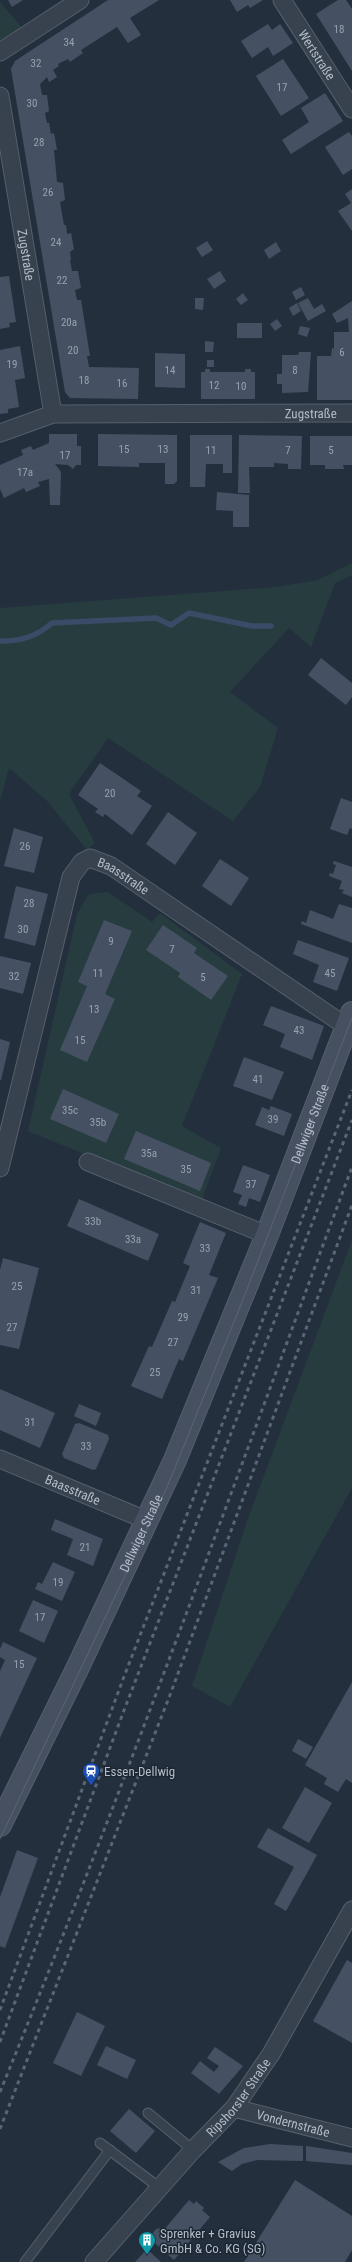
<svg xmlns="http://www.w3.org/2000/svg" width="352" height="2262" font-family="'Roboto Condensed',sans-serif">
	<rect width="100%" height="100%" fill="#242f3e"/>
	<g fill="#263c3f">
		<path d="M0,2L28,35L0,55Z"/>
		<path d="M352,563V575L335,583L311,647L289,628L230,692L278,728L260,787L233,821L108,738L69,794L95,843L87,850L47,801L9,768L0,801V608L276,587L318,580Z"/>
		<path d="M108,892L152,922L160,913L242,974L182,1126L221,1148L201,1202L28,1131L77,914L89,894Z"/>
		<path d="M352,1240V1488L230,1707L192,1686L248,1518Z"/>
	</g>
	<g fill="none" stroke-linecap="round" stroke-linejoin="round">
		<path stroke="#394c67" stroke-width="5.5" d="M0,641C21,641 36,637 52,623L156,618L171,625L189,613L252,626H271"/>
	</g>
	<g fill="#455162">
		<path d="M8,0H23L12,7Z"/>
		<path d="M108,0H159L130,18L141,35L128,43L117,27L81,50L83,53L70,62L68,59L58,64L59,66L53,70L57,77L49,82L47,77L40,84L42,95H47L49,111L45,113L47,123H49L51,134L54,133L57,150H54L57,182L63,183L65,200L60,202L64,225H66L67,234L71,233L74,249L70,252L71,260H70L72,271H78L81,288L75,290L77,300H81L90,356H87L89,367L139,368L138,399L70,398L65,392L11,69L15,61Z"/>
		<path d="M230,0H263L250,8L248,5L237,12Z"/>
		<path d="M338,0H346L352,9V71L316,14Z"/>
		<path d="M268,24L272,30L280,24L293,43L273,56L268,47L252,58L241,41Z"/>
		<path d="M283,59L309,98L281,116L256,76Z"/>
		<path d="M325,93L343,121L291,154L282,140L309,122L301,108Z"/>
		<path d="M349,132L352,136V169L343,175L325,147Z"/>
		<path d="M352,189V231L338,211L351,203L345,194Z"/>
		<path d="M207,241L213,250L202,257L196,248Z"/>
		<path d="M276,242L281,251L269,259L264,250Z"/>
		<path d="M220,271L226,281L214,289L207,279Z"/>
		<path d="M9,276L16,322L9,323L10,327L0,329V277Z"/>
		<path d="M301,287L305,295L296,300L292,292Z"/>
		<path d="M243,293L248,300L241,305L236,299Z"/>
		<path d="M195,298H204L203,310L195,309Z"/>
		<path d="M308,298L314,309L322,304L326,311L308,321L298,303Z"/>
		<path d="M352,301V400H317V356H331L332,348L334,349V332H349L348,318L337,323L332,314Z"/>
		<path d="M297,303L301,311L293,316L289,308Z"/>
		<path d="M277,319L282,326L275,331L270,324Z"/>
		<rect x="237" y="323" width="25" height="15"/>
		<path d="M300,326L310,328L307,337L298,334Z"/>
		<path d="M205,341L214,342L213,352H205Z"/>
		<path d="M20,346L25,378L15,380L19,407L8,409V413L0,414V350Z"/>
		<path d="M299,352H311L308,392L282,393V384H277V374H282V355H298Z"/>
		<path d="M155,353L185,354V388L155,387Z"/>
		<rect x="207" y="360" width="7" height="7"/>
		<path d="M205,369H210V372H245V369H251V372H255V399H201V372H205Z"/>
		<path d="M49,434H77V446H81V465H76L73,469L68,465L55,464L61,472L60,505H50L49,479L38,482L40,486L26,492L24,488L4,498L0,489V465L23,455L21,450L31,446L33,450L49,443Z"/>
		<path d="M98,434L177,435V481L174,484H165V463H139V467L98,466Z"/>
		<path d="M190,435H232V473H223V464H206L205,487H190Z"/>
		<path d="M239,435L302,436L301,469H288V464L274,463V467H249L250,493H238Z"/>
		<path d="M310,436H352V465H343L344,469H325V465H310Z"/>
		<path d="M217,492L249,495V527H233V511L216,510Z"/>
		<path d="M321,658L352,683V697L346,705L308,675Z"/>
		<path d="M100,763L141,791L137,796L152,806L132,835L105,814L103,817L95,812L98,809L78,795Z"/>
		<path d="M341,798L352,802V829L350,828L347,835L330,829Z"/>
		<path d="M168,812L197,833L175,865L146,844Z"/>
		<path d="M14,828L43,837L34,873L4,866Z"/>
		<path d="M220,859L249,878L231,906L202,886Z"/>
		<path d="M334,861L352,867V897L342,893L344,890L339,889L342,881L329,876L330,873L333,874L336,865L333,864Z"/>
		<path d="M16,886L48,894L35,946L4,938Z"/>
		<path d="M339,904L352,908V943L301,924L302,921L306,923L310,910L333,919Z"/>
		<path d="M104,920L132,931L105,994L115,999L87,1062L60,1050L87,986L78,982Z"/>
		<path d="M163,925L197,948L194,953L228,976L211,1000L178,977L180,973L146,950Z"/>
		<path d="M298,940L349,958L337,991L313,982L319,965L293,954Z"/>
		<path d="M0,956L31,963L23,994L0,988Z"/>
		<path d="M271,1006L324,1026L312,1060L280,1047L285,1034L263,1025Z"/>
		<path d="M0,1039L10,1042L1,1080H0Z"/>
		<path d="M244,1057L284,1072L272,1100L233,1086Z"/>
		<path d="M63,1089L119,1114L106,1143L50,1119Z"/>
		<path d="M271,1106L292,1114L284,1136L255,1125L262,1107L269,1110Z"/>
		<path d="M136,1131L211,1163L200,1191L124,1159Z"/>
		<path d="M243,1165L270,1175L260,1202L249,1198L246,1207L238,1204L242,1195L233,1192Z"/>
		<path d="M79,1199L159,1234L148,1261L67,1226Z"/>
		<path d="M200,1222L226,1233L209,1275L218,1278L183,1361L179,1359L162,1399L131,1386L149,1346L152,1347L172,1301L175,1302L190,1266L183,1263Z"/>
		<path d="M3,1258L39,1268L19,1349L0,1345V1270Z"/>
		<path d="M0,1389L55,1413L40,1448L0,1430Z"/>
		<path d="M79,1404L101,1413L96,1426L74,1416Z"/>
		<path d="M79,1423L108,1435L109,1439L96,1469L93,1470L64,1458L62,1454L75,1424Z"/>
		<path d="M55,1519L103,1539L93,1566L67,1555L73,1539L51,1530Z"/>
		<path d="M53,1562L75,1572L62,1601L35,1589L38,1582L42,1584Z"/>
		<path d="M33,1600L58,1611L44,1643L19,1631Z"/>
		<path d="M3,1642L37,1658L0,1738V1671L5,1660L0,1657V1649Z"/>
		<path d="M352,1682V1783L346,1779L338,1792L324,1784L327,1778L305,1765Z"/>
		<path d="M298,1739L313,1747L306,1759L292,1751Z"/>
		<path d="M305,1787L332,1803L309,1843L282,1828Z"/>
		<path d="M268,1828L317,1855L286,1911L274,1904L294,1867L257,1847Z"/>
		<path d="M17,1850L38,1858L5,1948L0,1946V1897Z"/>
		<path d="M347,1960L352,1963V2043L313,2021Z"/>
		<path d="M77,2012L105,2026L81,2076L53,2063Z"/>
		<path d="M106,2046L136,2060L127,2079L97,2065Z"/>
		<path d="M215,2047L243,2066L219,2094L191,2073L200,2061L214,2072L219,2066L207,2058Z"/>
		<path d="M129,2109L155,2131L136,2153L110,2131Z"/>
		<path d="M270,2144L303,2146V2161L257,2160L242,2164L232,2171L218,2162L244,2148Z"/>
		<path d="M306,2146L352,2153V2165L306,2161Z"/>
		<path d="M295,2180L352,2216V2250L345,2262H244Z"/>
		<path d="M189,2200L194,2204L196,2201L204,2208L202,2210L210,2217L174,2260L149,2238L156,2229L160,2228L163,2231Z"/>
		<path d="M147,2249L161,2262H135Z"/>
	</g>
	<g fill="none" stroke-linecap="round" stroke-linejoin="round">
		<g stroke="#565f6c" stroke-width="11">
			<g id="service">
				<path d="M148,2113L193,2150"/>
				<path d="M100,2143L160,2188"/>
				<path d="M25,2262L110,2150"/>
			</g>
		</g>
		<g stroke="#565f6c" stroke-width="19">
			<g id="minor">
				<path id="s1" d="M282,0L352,109"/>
				<path d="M0,52L80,0"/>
				<path id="s2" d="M0,96L53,414"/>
				<path id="s3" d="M0,433L53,414L352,413"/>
				<path d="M88,1162L267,1235"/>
				<path id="s4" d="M0,1168L71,877L82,862L90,858L111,866L347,1027"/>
				<path id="s5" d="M0,1459L146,1520"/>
				<path id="s6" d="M234,2108L352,2138"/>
				<path id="s7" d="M94,2262L193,2150L234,2108L271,2054L352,1910"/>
			</g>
		</g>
		<g stroke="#565f6c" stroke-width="24">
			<g id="secondary">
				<path id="s8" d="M0,1825L79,1665L175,1460L267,1235L352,1013"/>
			</g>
		</g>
		<use href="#service" stroke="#38414e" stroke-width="9"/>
		<use href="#minor" stroke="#38414e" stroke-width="17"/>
		<use href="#secondary" stroke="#465061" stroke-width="22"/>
		<path stroke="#5a6575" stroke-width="1" d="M0,1839L168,1485L244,1297L352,1018"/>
		<g stroke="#5a6575" stroke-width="3" stroke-dasharray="4 4" stroke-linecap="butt">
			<path d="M0,2010L125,1674L352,1090"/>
			<path d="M0,2042L123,1713L352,1120"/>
			<path d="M0,2092C125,1787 237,1476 352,1167"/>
			<path d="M0,2129L170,1695L352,1205"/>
		</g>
	</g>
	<defs>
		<g id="station-pin" transform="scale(0.9)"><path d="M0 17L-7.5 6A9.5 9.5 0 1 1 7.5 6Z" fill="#1a4fb4" stroke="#1d2633"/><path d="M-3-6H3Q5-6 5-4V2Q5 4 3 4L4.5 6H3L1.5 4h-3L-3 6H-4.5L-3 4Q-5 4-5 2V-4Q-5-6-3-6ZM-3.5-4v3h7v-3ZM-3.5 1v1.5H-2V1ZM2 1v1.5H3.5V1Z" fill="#fff"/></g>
		<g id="building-pin" transform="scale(0.9)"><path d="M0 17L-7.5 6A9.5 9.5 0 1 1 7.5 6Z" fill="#0f9aa8" stroke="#1d2633"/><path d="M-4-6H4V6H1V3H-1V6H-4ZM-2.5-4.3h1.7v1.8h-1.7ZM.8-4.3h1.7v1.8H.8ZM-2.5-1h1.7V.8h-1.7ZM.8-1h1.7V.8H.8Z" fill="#fff"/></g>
	</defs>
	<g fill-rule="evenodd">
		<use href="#station-pin" x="91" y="1771"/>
		<use href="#building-pin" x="147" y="2240"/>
	</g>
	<g text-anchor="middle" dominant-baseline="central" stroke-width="3" stroke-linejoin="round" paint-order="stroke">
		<g font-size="11" fill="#98a1af">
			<text x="339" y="29">18</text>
			<text x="69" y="42">34</text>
			<text x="36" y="63">32</text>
			<text x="282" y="87">17</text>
			<text x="32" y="103">30</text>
			<text x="39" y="142">28</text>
			<text x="48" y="192">26</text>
			<text x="56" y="242">24</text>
			<text x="62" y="280">22</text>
			<text x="69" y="322">20a</text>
			<text x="73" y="350">20</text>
			<text x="342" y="352">6</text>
			<text x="12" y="364">19</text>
			<text x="170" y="370">14</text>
			<text x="295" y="370">8</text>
			<text x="84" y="380">18</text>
			<text x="122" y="383">16</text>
			<text x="214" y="385">12</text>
			<text x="241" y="386">10</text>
			<text x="124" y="449">15</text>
			<text x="163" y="449">13</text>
			<text x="211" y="450">11</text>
			<text x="288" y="450">7</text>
			<text x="331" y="450">5</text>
			<text x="65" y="455">17</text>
			<text x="25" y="472">17a</text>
			<text x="110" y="793">20</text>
			<text x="25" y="846">26</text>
			<text x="29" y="903">28</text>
			<text x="23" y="929">30</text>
			<text x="111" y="941">9</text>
			<text x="172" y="949">7</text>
			<text x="98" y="973">11</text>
			<text x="330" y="973">45</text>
			<text x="14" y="976">32</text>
			<text x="203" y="977">5</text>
			<text x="94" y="1009">13</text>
			<text x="299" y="1030">43</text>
			<text x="80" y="1040">15</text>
			<text x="258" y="1079">41</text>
			<text x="70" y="1110">35c</text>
			<text x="273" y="1119">39</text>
			<text x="98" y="1122">35b</text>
			<text x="149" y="1153">35a</text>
			<text x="186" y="1169">35</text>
			<text x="251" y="1184">37</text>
			<text x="93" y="1221">33b</text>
			<text x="133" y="1239">33a</text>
			<text x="205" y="1248">33</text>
			<text x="17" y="1286">25</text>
			<text x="196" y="1290">31</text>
			<text x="183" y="1317">29</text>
			<text x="12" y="1327">27</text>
			<text x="173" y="1342">27</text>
			<text x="155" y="1372">25</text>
			<text x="30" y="1422">31</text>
			<text x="86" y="1446">33</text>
			<text x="85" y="1547">21</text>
			<text x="58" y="1582">19</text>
			<text x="40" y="1617">17</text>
			<text x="19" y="1664">15</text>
		</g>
		<g font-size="13" fill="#b4bcc9" stroke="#1d2633">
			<text stroke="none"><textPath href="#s1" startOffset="65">Wertstraße</textPath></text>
			<text stroke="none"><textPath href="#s2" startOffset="161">Zugstraße</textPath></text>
			<text stroke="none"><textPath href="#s3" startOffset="314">Zugstraße</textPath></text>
			<text stroke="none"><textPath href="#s4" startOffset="365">Baasstraße</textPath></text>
			<text stroke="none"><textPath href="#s8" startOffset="767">Dellwiger Straße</textPath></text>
			<text stroke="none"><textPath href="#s5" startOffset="79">Baasstraße</textPath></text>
			<text stroke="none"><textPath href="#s8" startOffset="324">Dellwiger Straße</textPath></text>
			<text stroke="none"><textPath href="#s7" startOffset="219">Ripshorster Straße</textPath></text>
			<text stroke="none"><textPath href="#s6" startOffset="61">Vondernstraße</textPath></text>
		</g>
		<g font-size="13" fill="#b4bcc9" stroke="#1d2633" text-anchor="start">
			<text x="104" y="1771">Essen-Dellwig</text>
			<text x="160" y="2233">Sprenker + Gravius<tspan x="160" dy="15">GmbH &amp; Co. KG (SG)</tspan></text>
		</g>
	</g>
</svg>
